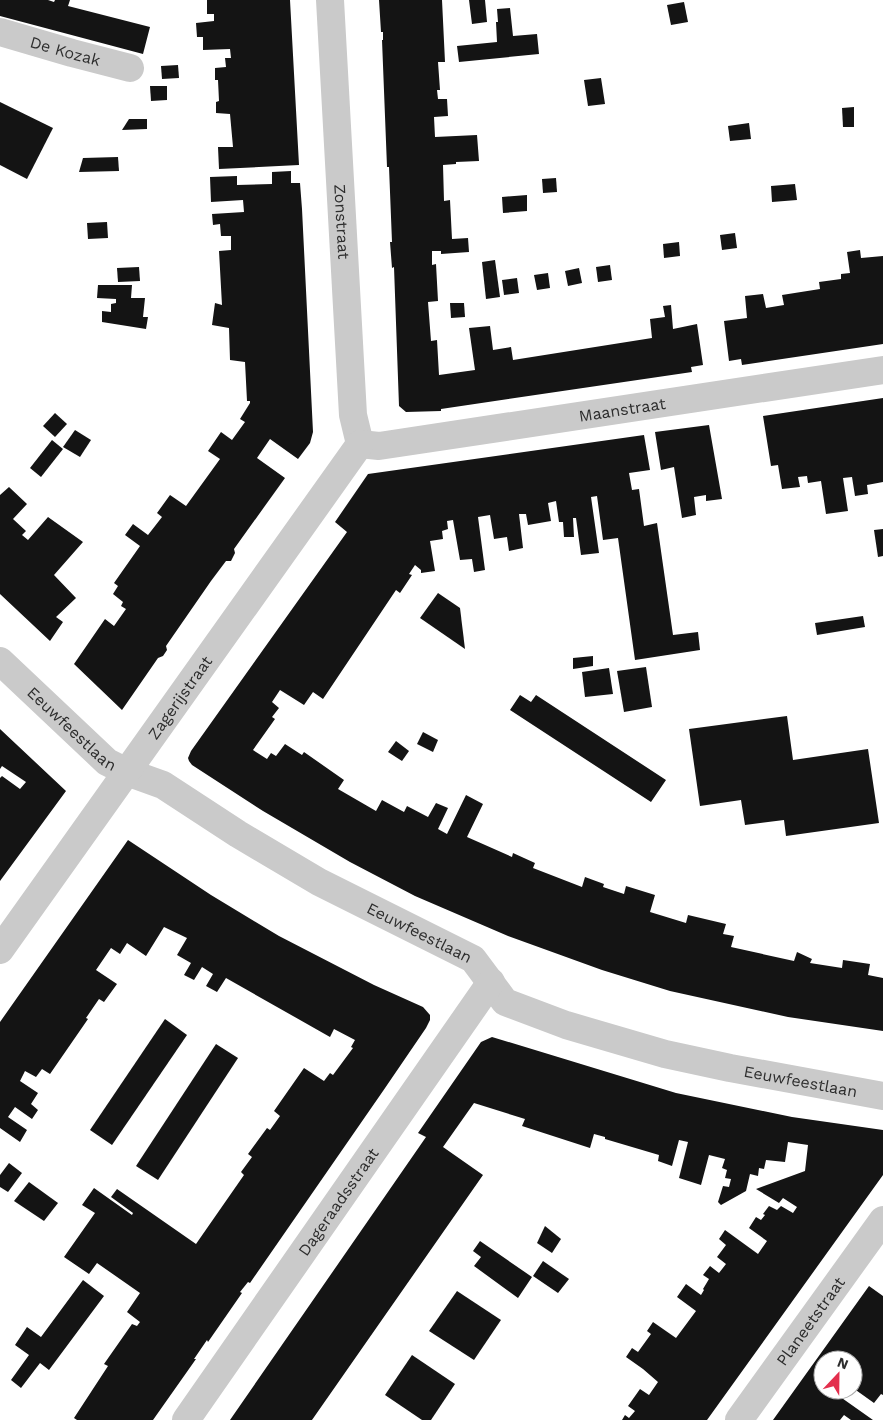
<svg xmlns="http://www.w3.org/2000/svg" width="883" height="1420" font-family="'Work Sans',sans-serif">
	<rect width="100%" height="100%" fill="#fff"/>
	<g fill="#141414">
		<path d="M0,0H48L54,2L55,0H70L68,6L150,27L143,54L0,16Z"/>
		<path d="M207,0H290L299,165L219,169L218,147H233L230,114L216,113V102L219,101L218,80H215V68L226,67L225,58H231L230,49L203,50V37H197L196,23L214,21V14H207Z"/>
		<path d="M379,0H442L445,62H438L440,90H437L438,99H447L448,116L434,117L435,137L477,135L479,161L456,162V164L443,165L444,201L450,200L452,239L468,238L469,252L441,254V251H432V265L436,264L438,301L428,302L431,341L437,340L439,375L475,370L469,328L490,326L493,350L511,347L513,360L652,338L650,319L665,317L663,306L671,305L673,329L697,324L703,365L691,367L692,372L441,409V411L406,412L399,406L394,267L392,268L390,242H392L389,167H387L382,40H383V32H381Z"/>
		<path d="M469,0H485L487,22L472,24Z"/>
		<path d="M684,2L688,22L671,25L667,5Z"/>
		<path d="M510,8L513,36L537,34L539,54L459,62L457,46L497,42L496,22H498L497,9Z"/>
		<path d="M178,65L179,78L162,79L161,66Z"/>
		<path d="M601,78L605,104L588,106L584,80Z"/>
		<path d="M150,86H167V100L151,101Z"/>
		<path d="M0,102L53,128L27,179L0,165Z"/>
		<path d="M854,107V127H843L842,108Z"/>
		<path d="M129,119H147V129L122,130Z"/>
		<path d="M749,123L751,139L730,141L728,126Z"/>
		<path d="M118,157L119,171L79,172L83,158Z"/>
		<path d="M291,171V183H300L302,209L313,432L310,443L298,459L270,439L257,458L285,478L234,549L235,553L231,561H226L211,581L166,646L167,650L163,656L158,658L122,710L74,664L105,619L114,626L126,609L121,606L123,602L113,594L118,586L114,583L140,546L125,535L133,524L148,535L162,517L157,513L170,495L186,506L220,459L208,451L221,432L232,440L245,422L240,419L250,403V401H247L245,362L230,360L229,328L212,325L215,303L222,305L219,251L231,250V236H221L220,224L213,225L212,214L244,212L243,200L211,202L210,177L237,176V185L272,184V172Z"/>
		<path d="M556,178L557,192L543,193L542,179Z"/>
		<path d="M795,184L797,200L772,202L771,186Z"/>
		<path d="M527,195V211L503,213L502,197Z"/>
		<path d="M107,222L108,238L88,239L87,223Z"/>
		<path d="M735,233L737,248L722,250L720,235Z"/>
		<path d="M679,242L680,256L664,258L663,244Z"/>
		<path d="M860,250L861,258L883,256V344L742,365L741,359L729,361L724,321L747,318L745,296L763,294L766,308L784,305L782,295L820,289L819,282L841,279V274L850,273L847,252Z"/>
		<path d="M495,260L500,297L486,299L482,262Z"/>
		<path d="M610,265L612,280L598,282L596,267Z"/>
		<path d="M139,267L140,281L118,282L117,268Z"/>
		<path d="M579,268L582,283L568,286L565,271Z"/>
		<path d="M548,273L550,288L537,290L534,275Z"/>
		<path d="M517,278L519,293L504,295L502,280Z"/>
		<path d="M98,285H132L131,298H145L143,317H148L146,329L102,322V311L111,312V304L116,303V299L97,298Z"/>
		<path d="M450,303H464L465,317L451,318Z"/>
		<path d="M883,398V482L867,485L868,494L855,496L852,477L843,478L848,511L826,514L821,481L808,483L807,476L798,477L800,487L782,489L778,465L771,466L763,416Z"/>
		<path d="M55,413L67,424L55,437L43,426Z"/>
		<path d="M709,425L722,499L706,501V495L694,497L696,515L682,518L674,467L661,470L655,432Z"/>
		<path d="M75,430L91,440L80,457L63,447Z"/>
		<path d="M644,435L650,470L629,473L632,490L639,489L644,526L657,523L673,635L698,632L700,650L635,660L618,538L603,540L597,496L591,497L599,553L581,555L576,518H573L574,537H564L563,522H559L556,501L548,503L551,521L528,525L526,514H519L523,548L509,551L507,537L494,539L490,515L478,517L485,570L474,572L472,559L460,560L453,520L447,521L448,529L442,531L443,539L430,541L435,571L421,573V570L415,565L409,574L412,575L400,593L396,590L323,699L313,692L304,705L280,690L272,702L279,708L272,717L275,719L253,750L267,759L271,753L276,756L285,744L302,755L304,752L344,780L338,789L376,811L382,800L404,812L407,806L428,817L436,803L448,808L438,829L447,834L466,795L483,804L467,837L512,857L513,853L535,863L533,868L582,887L585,877L604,884L603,887L624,894L626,886L655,895L650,912L686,923L688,915L726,924L723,934L734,936L731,947L794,961L797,952L812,959L810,963L842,968L843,960L870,964L868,975L883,978V1031L788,1017L670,991L602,970L508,936L415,896L350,862L263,811L192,765L189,761L188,758L191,751L347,532L335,522L368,474Z"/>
		<path d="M52,440L63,449L41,477L30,468Z"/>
		<path d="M9,487L27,504L13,519L26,531L22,535L28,540L48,517L83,542L54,575L76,598L56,617L63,622L50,641L0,594V495Z"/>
		<path d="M883,529V556L878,557L874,530Z"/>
		<path d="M438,593L460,608L465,649L420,618Z"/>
		<path d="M863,616L865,627L817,635L815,623Z"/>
		<path d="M593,656V666L573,669V658Z"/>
		<path d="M646,667L652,707L624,712L617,671Z"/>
		<path d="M609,668L613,694L585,697L582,672Z"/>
		<path d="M520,695L531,702L536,695L666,780L651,802L510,710Z"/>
		<path d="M787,716L793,760L868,749L879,823L786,836L784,820L745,825L741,800L700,806L689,729Z"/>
		<path d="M0,729L66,791L0,881V778L2,776L20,789L26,782L2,766L0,769Z"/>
		<path d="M423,732L438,740L433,752L417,744Z"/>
		<path d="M396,741L409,751L402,761L388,752Z"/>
		<path d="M128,840L211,895L279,936L374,985L423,1007L430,1015V1020L426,1028L383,1091L250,1283L248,1282L240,1292L242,1293L208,1342L207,1340L194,1359H196L153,1420H77L74,1418L108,1366L104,1364L132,1324L137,1326L140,1322L127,1312L140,1293L97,1263L89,1274L64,1257L95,1213L82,1205L94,1188L132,1215L133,1213L111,1197L117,1189L196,1244L244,1175L241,1172L252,1157L248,1154L267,1128L270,1130L280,1116L274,1111L304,1068L324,1081L330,1073L333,1075L353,1048L351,1047L355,1040L334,1029L330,1037L226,978L217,992L206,986L213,974L202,967L194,980L184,975L191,963L177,955L187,938L164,927L146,956L127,943L120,954L111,948L96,970L117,984L104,1002L99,999L86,1018L88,1019L50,1074L42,1069L36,1077L25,1071L20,1081L38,1093L31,1104L38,1110L32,1119L15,1107L8,1117L27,1130L20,1142L0,1128V1022Z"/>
		<path d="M165,1019L187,1035L112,1145L90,1130Z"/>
		<path d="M492,1037L676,1093L792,1117L883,1130V1175L707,1420H622L625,1415L629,1418L635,1411L628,1406L640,1389L649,1395L658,1382L643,1369L626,1357L632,1348L638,1352L651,1334L647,1331L653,1322L676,1338L696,1311L677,1297L686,1284L701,1295L704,1290L703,1289L709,1279L703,1275L710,1266L719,1273L726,1264L717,1257L726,1245L719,1239L725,1230L758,1254L767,1241L749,1228L756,1217L761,1220L765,1215L763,1214L769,1206L777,1210L781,1206L793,1213L797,1207L783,1198L779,1203L756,1189L805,1171L808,1145L788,1142L785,1162L766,1160L764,1169L759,1168L758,1176L750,1174L746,1191L721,1205L718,1202L723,1186L729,1187L731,1179L725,1178L727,1170L722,1168L725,1159L709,1155L701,1185L679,1178L688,1142L679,1140L672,1166L658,1161L659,1155L605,1139V1137L594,1134L590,1148L522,1126L525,1119L474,1103L443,1147L483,1175L312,1420H230L426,1137L418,1133L481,1042Z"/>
		<path d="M216,1044L238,1058L158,1180L136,1166Z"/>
		<path d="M9,1163L22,1173L8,1192L0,1187V1175Z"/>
		<path d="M29,1182L58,1203L44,1221L14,1201Z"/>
		<path d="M545,1226L561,1239L552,1253L537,1243Z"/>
		<path d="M480,1241L532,1277L518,1298L474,1266L481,1257L473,1251Z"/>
		<path d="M543,1261L569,1279L558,1293L533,1276Z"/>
		<path d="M83,1280L104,1296L49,1370L40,1363L21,1388L11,1380L29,1355L15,1345L27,1327L41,1337Z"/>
		<path d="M869,1286L883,1296V1395L881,1394L874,1403L853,1388V1360H823V1390H844L839,1396L873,1420H851L844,1415L840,1420H773Z"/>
		<path d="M457,1291L501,1320L474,1360L429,1331Z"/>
		<path d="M412,1355L455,1384L431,1420H422L385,1395Z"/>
	</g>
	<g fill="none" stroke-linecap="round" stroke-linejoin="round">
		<g stroke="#cacaca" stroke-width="28">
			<path id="s1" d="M330,0L353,415L360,444"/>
			<path id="s2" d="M0,32L72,53L130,68"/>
			<path id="s3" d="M360,444L379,446L883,370"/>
			<path id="s4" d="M0,661L107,762L127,772L163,785L238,834L319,882L473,959L505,1002L566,1025L665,1054L730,1068L883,1096"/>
			<path id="s5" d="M0,950L360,444"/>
			<path id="s6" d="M186,1420L491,982"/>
			<path id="s7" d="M739,1420L883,1220"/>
		</g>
	</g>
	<g text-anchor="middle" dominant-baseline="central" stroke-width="5" stroke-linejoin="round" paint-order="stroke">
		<g font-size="16" fill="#2d2d2d" stroke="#fff">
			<text stroke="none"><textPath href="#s2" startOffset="68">De Kozak</textPath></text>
			<text stroke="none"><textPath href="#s1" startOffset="222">Zonstraat</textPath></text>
			<text stroke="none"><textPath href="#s3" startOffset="265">Maanstraat</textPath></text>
			<text stroke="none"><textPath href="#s5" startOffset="310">Zagerijstraat</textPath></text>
			<text stroke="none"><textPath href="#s4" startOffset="99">Eeuwfeestlaan</textPath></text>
			<text stroke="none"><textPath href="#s4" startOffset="504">Eeuwfeestlaan</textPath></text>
			<text stroke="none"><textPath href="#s4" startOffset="924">Eeuwfeestlaan</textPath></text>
			<text stroke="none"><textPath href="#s6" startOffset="266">Dageraadsstraat</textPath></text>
			<text stroke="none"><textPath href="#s7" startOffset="122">Planeetstraat</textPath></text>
		</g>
	</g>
	<g transform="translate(838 1375) rotate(22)"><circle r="24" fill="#ffffff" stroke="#ababab"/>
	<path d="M0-4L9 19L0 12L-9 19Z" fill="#e32f4d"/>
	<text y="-8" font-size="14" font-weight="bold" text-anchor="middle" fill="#2d2d2d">N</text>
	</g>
</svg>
